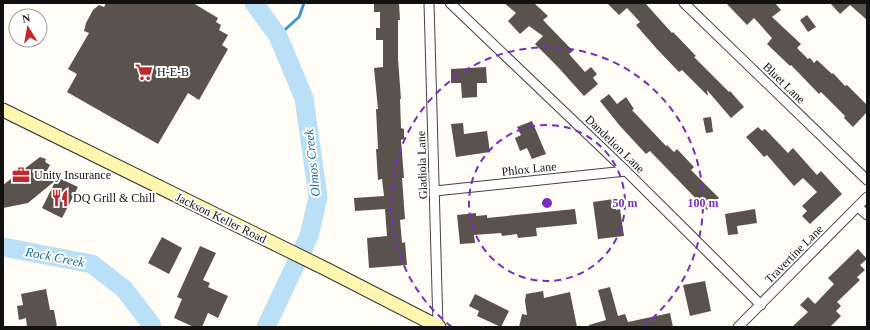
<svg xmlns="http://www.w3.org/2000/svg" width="870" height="330" font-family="Georgia,serif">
	<rect width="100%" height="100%" fill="#fffdf5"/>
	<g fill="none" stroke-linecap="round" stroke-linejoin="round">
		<path stroke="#3f96cf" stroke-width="3" d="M278,36L299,17L304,3"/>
		<g stroke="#b9e0f7" stroke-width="19">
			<path d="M254,3L278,36L304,98L318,197L309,236L266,327"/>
			<path d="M3,247L92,264L124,289L151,324L152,327"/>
		</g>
	</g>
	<g fill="#5a524d">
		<path d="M106,3H193L218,18L216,22L221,25L219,30L228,35L222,45L228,49L199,100L188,93L158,144L67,92L77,74L68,69L89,33L84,31L86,23L93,10L99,5L104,7Z"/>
		<path d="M374,3H399L400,20H398V59L401,99H400L401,128L404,129V139L401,140L404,178H402L405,219L400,220L402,243L405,242L407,265L369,268L367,238L387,236L385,209L355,211L354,198L384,196L382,179L378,180L376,149H378L376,109H378L374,68L383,67V40H376V28H380V12H374Z"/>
		<path d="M504,3H534L548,16L543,20L573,51L569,54L585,72L591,67L597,74L593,78L598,84L584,96L557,66L535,44L543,36L529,26L520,34L508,21L516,13Z"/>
		<path d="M607,3H645L672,33L673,32L696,56L694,57L729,92L730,91L744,107L731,118L707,90L708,96L682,70L679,72L656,48L636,25L640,22L627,8L619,15Z"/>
		<path d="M726,3H775L781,10L772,17L801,44L797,48L808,59L810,58L814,63L817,60L832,74L833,73L845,86L847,85L867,105V112L853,127L844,118L845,116L821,92L819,94L791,65L790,66L767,44L772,38L754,18L747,25Z"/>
		<path d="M830,3H867V20L850,5L840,14Z"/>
		<path d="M807,15L816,27L808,32L800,20Z"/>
		<path d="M486,67L487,83H477V97L462,98L461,83H451V69Z"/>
		<path d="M609,94L617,104L626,97L634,109L632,110L666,146L667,145L674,152L677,149L694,167L691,170L719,198L707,210L650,151L646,154L620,126L600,101Z"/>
		<path d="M711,117L713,132L706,133L703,118Z"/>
		<path d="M532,121L546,154L532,159L527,148L520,151L515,138L521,135L517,127Z"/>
		<path d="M463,123L464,134L487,131L490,152L456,157L451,124Z"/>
		<path d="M758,127L762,131L765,129L788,153L793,148L817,175L821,171L842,194L810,224L802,216L807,211L802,206L817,192L803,178L794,186L767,155L764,157L746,137Z"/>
		<path d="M40,157L46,159L45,162L50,165L46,172L78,187L62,218L42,208L56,180L28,203L3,208V185Z"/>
		<path d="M614,199L616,210L620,209L624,236L598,239L593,202Z"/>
		<path d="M575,209L577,224L536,228L537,236L518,238L517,234L502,236L501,233L474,235L475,243L460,244L457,215L476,213V216L487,215V218Z"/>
		<path d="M755,209L757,223L737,226L738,234L728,235L725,214Z"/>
		<path d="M162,237L182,248L169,274L148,263Z"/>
		<path d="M200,246L216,253L203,280L210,283L208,287L228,296L218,318L208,313L202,327H194L174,318L182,299L177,297Z"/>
		<path d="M858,249L867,259L860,265L865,270L857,277L860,280L837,302L841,306L836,311L841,316L830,327H792L808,312L800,305L808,297L815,304L834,284L828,278Z"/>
		<path d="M705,281L711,311L690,316L683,285Z"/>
		<path d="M610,287L618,316L625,314L628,322L670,313L673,327H589V325L606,320L598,290Z"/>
		<path d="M46,289L50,310H54L57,327H27L26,318L19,320L17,306L23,305L21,294Z"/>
		<path d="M543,291L544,298L570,292L577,327H519L522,314L527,315L525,301L526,294Z"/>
		<path d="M475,294L509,311L501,327L477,316L479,311L469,306Z"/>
	</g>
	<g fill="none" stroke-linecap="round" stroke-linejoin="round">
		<g stroke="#444" stroke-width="11">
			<g id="minor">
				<path d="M429,3L438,327"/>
				<path d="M450,3L626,171L761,305"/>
				<path d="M684,3L867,180"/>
				<path d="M435,191L626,171"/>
				<path d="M858,207L867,215"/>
				<path d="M738,327L867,197"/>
			</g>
		</g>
		<g stroke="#333" stroke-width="15">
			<path id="secondary" d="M3,110L326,269L439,327"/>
		</g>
		<use href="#minor" stroke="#fff" stroke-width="9"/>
		<use href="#secondary" stroke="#fff6b0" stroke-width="13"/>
	</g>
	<g fill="none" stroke="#7b2cbf" stroke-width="2" stroke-dasharray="7 5">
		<circle cx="547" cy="203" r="78"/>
		<path d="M452 327A156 156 0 1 1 642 327"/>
	</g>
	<defs>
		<g id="supermarket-bare" transform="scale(1.38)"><path d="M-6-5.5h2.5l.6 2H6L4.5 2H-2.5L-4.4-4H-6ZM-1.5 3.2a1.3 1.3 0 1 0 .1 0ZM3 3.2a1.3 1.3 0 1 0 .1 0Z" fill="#c4262e" stroke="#fff" stroke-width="2.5" paint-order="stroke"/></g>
		<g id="office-bare" transform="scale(1.38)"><path d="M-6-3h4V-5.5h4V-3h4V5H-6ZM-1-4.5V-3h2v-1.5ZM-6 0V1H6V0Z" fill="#c4262e" stroke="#fff" stroke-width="2.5" paint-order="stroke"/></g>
		<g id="restaurant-bare" transform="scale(1.38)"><path d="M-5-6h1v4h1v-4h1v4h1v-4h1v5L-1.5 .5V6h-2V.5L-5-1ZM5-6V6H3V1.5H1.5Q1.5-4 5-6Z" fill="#c4262e" stroke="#fff" stroke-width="2.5" paint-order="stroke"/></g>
	</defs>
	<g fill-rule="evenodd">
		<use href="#supermarket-bare" x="144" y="72"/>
		<use href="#office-bare" x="21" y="175"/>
		<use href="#restaurant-bare" x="60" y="198"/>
	</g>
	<g text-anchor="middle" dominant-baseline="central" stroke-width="4" stroke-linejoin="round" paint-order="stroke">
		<g font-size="12" fill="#111" stroke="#fff" text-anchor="start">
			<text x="157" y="72">H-E-B</text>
			<text x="34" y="175">Unity Insurance</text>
			<text x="73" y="198">DQ Grill &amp; Chill</text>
		</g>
		<g font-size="12" fill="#111" stroke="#fff">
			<text transform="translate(784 83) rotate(44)">Bluet Lane</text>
			<text transform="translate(615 144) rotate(44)">Dandelion Lane</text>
			<text transform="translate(422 165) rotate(-92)">Gladiola Lane</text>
			<text transform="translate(529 169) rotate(-6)">Phlox Lane</text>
			<text transform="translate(221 218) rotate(26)">Jackson Keller Road</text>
			<text transform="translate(794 254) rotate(-45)">Travertine Lane</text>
		</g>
		<g font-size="13" font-style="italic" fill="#1768a6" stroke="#fff">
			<text transform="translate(312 163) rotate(-96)">Olmos Creek</text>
			<text transform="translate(55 257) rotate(11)">Rock Creek</text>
		</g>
	</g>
	<circle cx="547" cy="203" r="6" fill="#7b2cbf" stroke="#fff" stroke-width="2"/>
	<g font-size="12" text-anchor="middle" font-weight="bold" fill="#7b2cbf" stroke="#fff" stroke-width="4" stroke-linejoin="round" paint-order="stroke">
		<text x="625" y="207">50 m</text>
		<text x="703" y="207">100 m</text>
	</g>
	<rect width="870" height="330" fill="none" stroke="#111111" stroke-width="8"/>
	<g transform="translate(28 28) rotate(349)"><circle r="19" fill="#ffffff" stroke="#a0a0a0"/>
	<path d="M0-3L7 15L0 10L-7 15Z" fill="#c4262e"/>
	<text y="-6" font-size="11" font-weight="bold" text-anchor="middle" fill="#111111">N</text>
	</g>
</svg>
